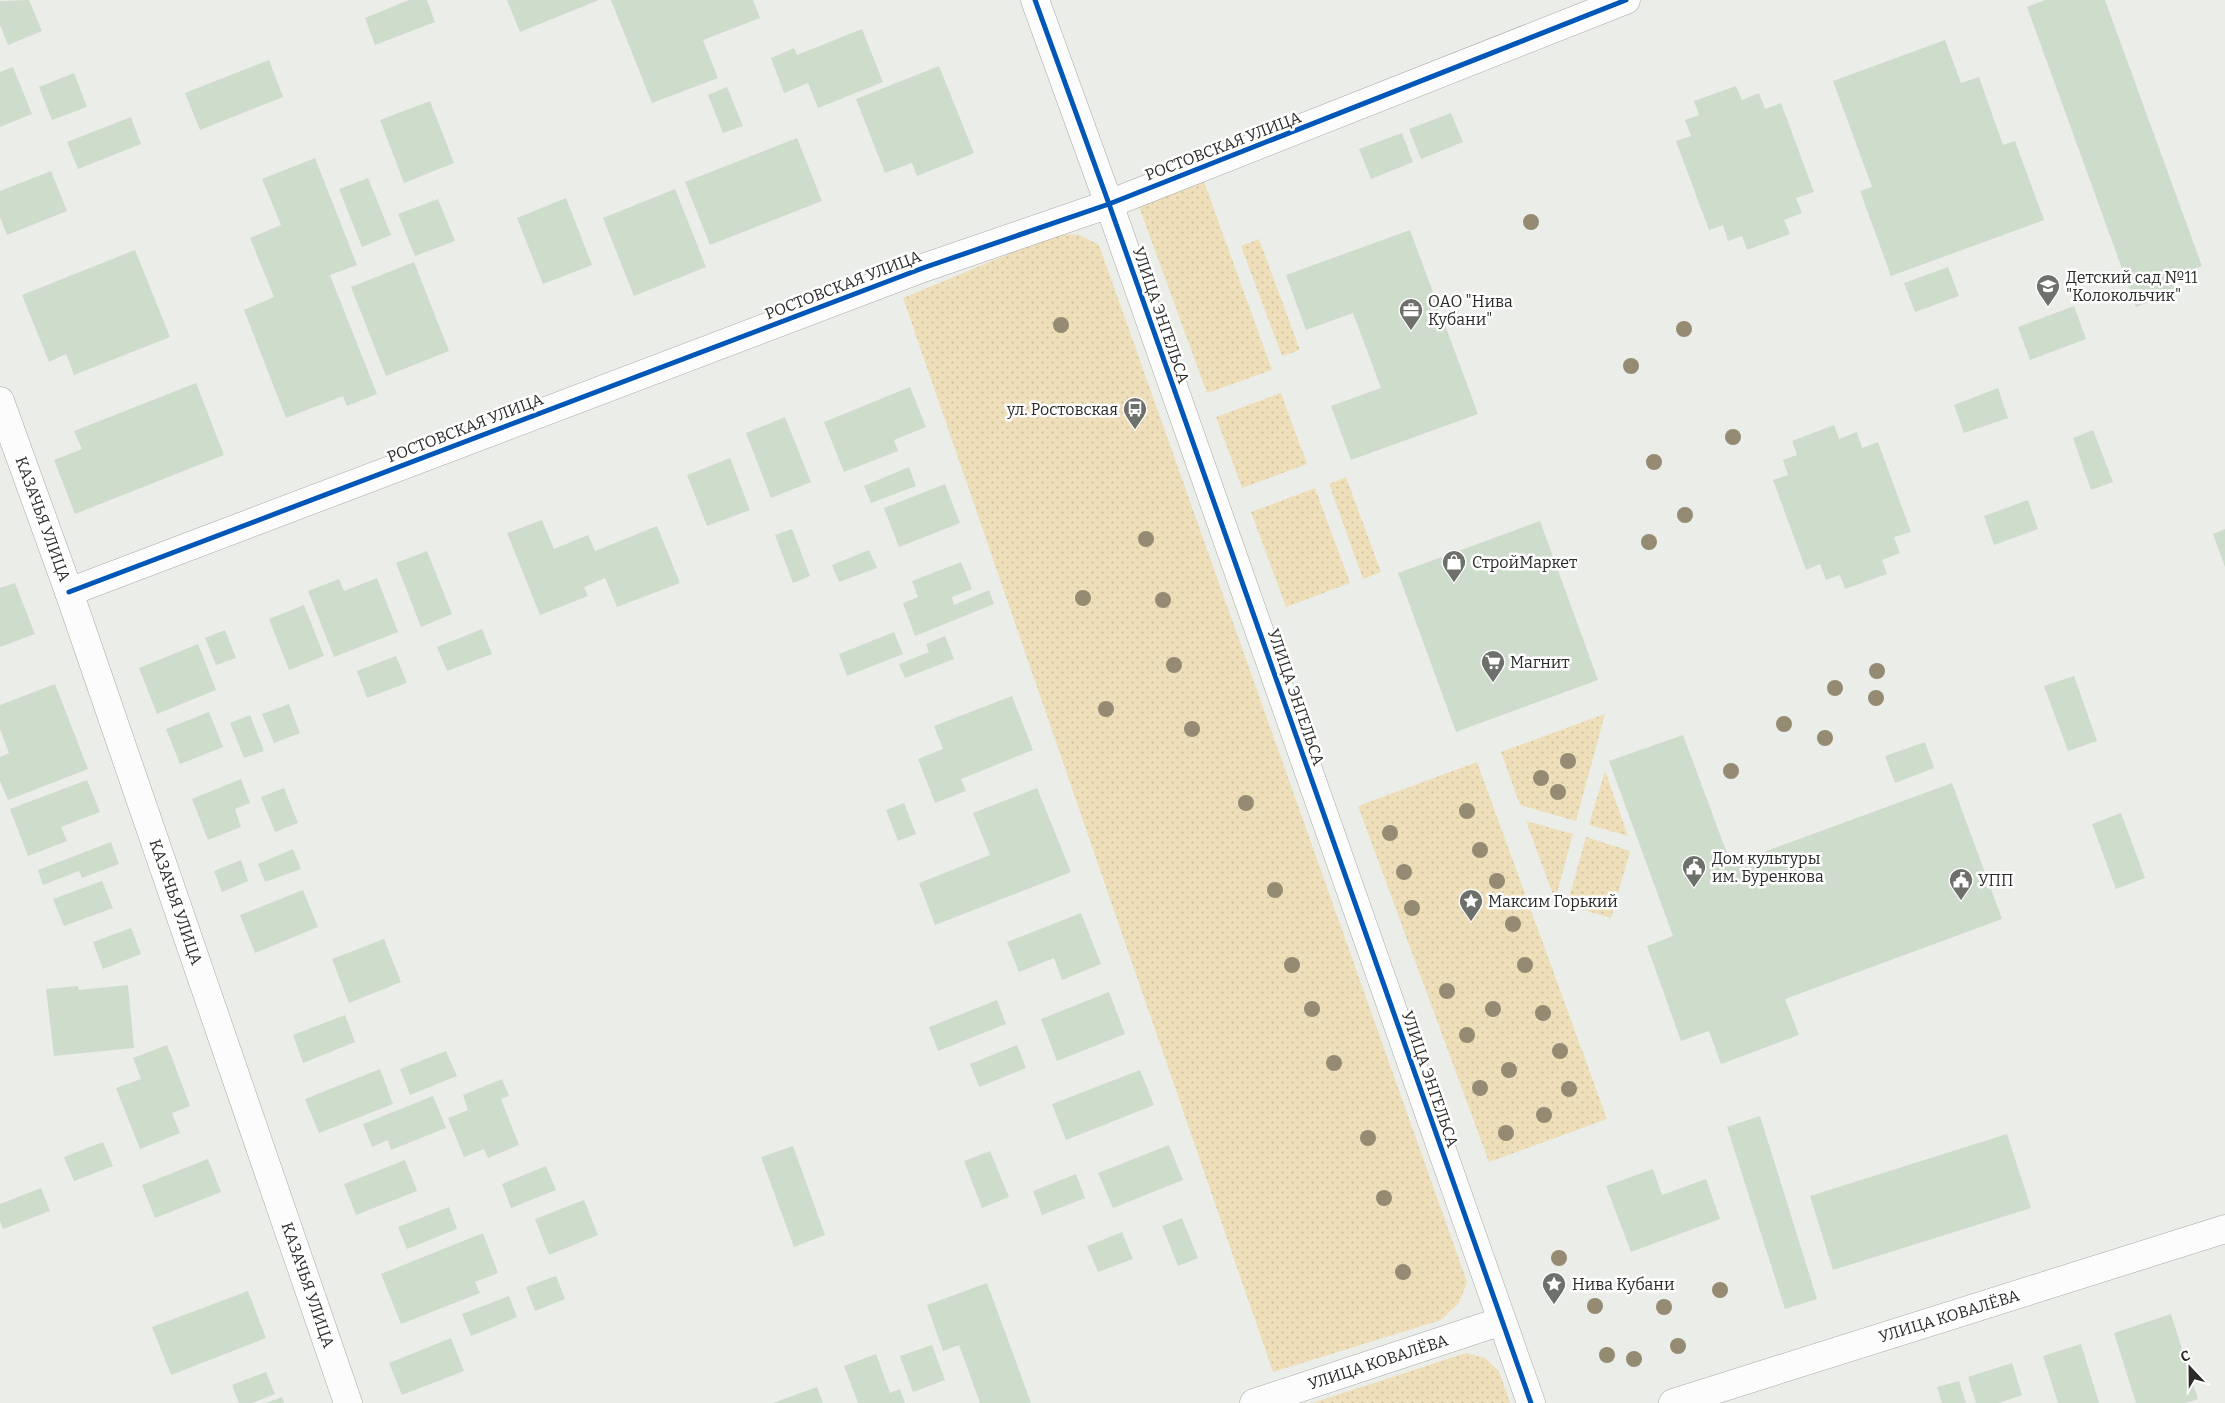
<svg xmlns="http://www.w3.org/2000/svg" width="2225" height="1403" font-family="Bitter,serif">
	<defs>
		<pattern id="grass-dots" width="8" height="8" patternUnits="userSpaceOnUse" patternTransform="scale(1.25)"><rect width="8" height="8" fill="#eedfba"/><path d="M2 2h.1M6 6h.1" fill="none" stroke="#ccc0a0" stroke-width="1.8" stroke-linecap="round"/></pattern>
	</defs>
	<rect width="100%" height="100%" fill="#ebede9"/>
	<g fill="url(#grass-dots)">
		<path d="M1202,176L1272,370L1207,393L1138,204Z"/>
		<path d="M1057,234L1080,235L1099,245L1467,1282L1459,1303L1441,1320L1273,1372L903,298Z"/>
		<path d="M1259,239L1300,350L1282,356L1241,246Z"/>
		<path d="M1281,393L1307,464L1242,488L1216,417Z"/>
		<path d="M1346,477L1381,572L1363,579L1329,484Z"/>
		<path d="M1315,488L1350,583L1286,607L1251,512Z"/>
		<path d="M1605,714L1576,821L1520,805L1501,752Z"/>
		<path d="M1477,762L1607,1119L1489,1162L1358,806Z"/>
		<path d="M1605,771L1628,836L1589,825Z"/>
		<path d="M1526,821L1573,834L1555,900Z"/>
		<path d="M1586,837L1630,851L1611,918L1567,905Z"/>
		<path d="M1466,1353L1485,1358L1499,1371L1510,1403H1312Z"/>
	</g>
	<g fill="#cedccb">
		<path d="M29,0L42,31L8,45L0,25V1Z"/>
		<path d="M409,0H427L435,22L375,45L365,18Z"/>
		<path d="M507,0H599L520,32Z"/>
		<path d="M611,0H753L760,18L703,40L718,78L652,103Z"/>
		<path d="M2045,0H2105L2202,266L2170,277L2176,292L2136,307L2027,7Z"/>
		<path d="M862,29L883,82L818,108L808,83L784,93L771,58L794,48L797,55Z"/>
		<path d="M1945,40L1961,83L1979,77L2003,145L2015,141L2044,220L1891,276L1860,191L1872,187L1833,81Z"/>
		<path d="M269,60L283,97L200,130L185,93Z"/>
		<path d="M939,66L974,153L917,176L912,163L885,173L856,99Z"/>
		<path d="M13,67L32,114L0,127V72Z"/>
		<path d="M74,73L87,107L52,120L39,87Z"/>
		<path d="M1736,86L1742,100L1759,93L1765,109L1781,103L1814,192L1796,198L1802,213L1784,220L1790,234L1747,250L1742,236L1728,241L1723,225L1709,230L1676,141L1691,136L1685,120L1699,115L1694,101Z"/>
		<path d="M727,87L743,126L723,133L708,95Z"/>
		<path d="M430,101L454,163L404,183L380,120Z"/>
		<path d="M1451,113L1463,142L1421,159L1409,129Z"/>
		<path d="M131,117L141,144L78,169L67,142Z"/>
		<path d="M1402,133L1413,162L1371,179L1359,149Z"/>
		<path d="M797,138L822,201L710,245L685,182Z"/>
		<path d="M315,158L357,265L330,275L377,394L347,406L343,396L286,418L244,310L274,297L250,238L281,225L262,179Z"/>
		<path d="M51,171L67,211L7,235L0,217V191Z"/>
		<path d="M368,178L391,235L362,247L339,189Z"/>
		<path d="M675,189L706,267L634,296L603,218Z"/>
		<path d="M566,198L592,265L543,284L517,218Z"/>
		<path d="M438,199L455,241L415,256L398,214Z"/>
		<path d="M1410,230L1478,414L1351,460L1331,406L1381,388L1353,313L1306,330L1286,275Z"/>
		<path d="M135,250L170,337L74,375L66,354L49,362L22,295Z"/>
		<path d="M414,262L449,351L386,376L351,287Z"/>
		<path d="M1948,267L1959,296L1915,312L1904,283Z"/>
		<path d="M2074,306L2086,339L2030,360L2018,327Z"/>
		<path d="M196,383L224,455L75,514L54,460L82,449L74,431Z"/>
		<path d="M910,387L926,427L894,440L898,451L844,472L824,422Z"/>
		<path d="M1998,388L2008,418L1964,433L1954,405Z"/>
		<path d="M785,417L811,482L771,498L746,433Z"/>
		<path d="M1834,425L1839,439L1857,432L1862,448L1878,442L1911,532L1894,537L1900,553L1882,560L1887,574L1845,589L1840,575L1826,580L1820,564L1806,570L1773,480L1788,475L1783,460L1797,455L1792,441Z"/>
		<path d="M2093,430L2113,482L2091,490L2073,438Z"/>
		<path d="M730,458L750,510L707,526L687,475Z"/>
		<path d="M909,467L916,486L871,503L864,486Z"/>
		<path d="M945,484L960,523L899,547L884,508Z"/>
		<path d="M2028,500L2038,529L1994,545L1984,516Z"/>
		<path d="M542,520L554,549L588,535L595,551L657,526L680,583L617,607L605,578L584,587L588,596L540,615L507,533Z"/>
		<path d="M1540,521L1598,680L1456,732L1398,573Z"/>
		<path d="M792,529L810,576L793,583L775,535Z"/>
		<path d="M2225,529V567L2213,534Z"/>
		<path d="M869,550L877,568L839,582L832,565Z"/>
		<path d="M427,551L452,614L421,627L396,563Z"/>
		<path d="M961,562L972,589L952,597L954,605L989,590L994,604L915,636L903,603L918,597L912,581Z"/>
		<path d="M377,578L398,632L334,657L308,591L339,579L344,591Z"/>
		<path d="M15,583L35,634L0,647V588Z"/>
		<path d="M304,605L324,656L289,670L269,619Z"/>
		<path d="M482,629L492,654L447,671L437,647Z"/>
		<path d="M225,630L236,658L216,665L205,638Z"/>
		<path d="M894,632L903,654L847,676L839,654Z"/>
		<path d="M945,636L954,659L905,678L899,664L929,652L926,644Z"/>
		<path d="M198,644L216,690L157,714L139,668Z"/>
		<path d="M396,656L407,683L367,698L357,671Z"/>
		<path d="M2074,676L2097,741L2068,751L2044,686Z"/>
		<path d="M55,684L88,769L8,800L0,781V757L9,753L0,729V705Z"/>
		<path d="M1012,696L1033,750L961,779L966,791L935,803L918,759L943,749L934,726Z"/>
		<path d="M289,704L300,733L274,743L262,714Z"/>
		<path d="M209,712L223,747L180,764L166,729Z"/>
		<path d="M250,715L264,751L244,758L230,723Z"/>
		<path d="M1683,735L1731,864L1952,783L2002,919L1785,999L1799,1035L1721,1064L1709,1031L1681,1041L1647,946L1673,936L1609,761Z"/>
		<path d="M1925,742L1934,768L1895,783L1885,756Z"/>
		<path d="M241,779L250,803L235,809L241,827L208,840L192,799Z"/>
		<path d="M87,780L100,812L61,827L67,841L28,856L10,809Z"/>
		<path d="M284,788L298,823L275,832L261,797Z"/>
		<path d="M1037,788L1071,872L935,925L919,883L990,855L973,813Z"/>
		<path d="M904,803L916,834L898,841L886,810Z"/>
		<path d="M2121,813L2145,878L2116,889L2092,824Z"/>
		<path d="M111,842L119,864L82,878L79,871L43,885L38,870Z"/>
		<path d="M293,849L301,869L265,882L258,864Z"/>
		<path d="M241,860L248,881L222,892L214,871Z"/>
		<path d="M102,881L113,908L64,926L53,899Z"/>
		<path d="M303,890L318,927L255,953L240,915Z"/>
		<path d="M1081,913L1101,964L1062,980L1054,958L1019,972L1007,942Z"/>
		<path d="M131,928L141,954L103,969L93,942Z"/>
		<path d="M384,939L401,982L349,1003L332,959Z"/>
		<path d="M128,985L134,1048L54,1056L46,989L78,986L79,990Z"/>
		<path d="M1109,992L1125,1034L1057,1061L1041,1019Z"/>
		<path d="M997,1000L1006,1024L938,1051L929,1027Z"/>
		<path d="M345,1015L355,1042L303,1063L293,1035Z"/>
		<path d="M167,1045L190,1106L172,1113L180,1133L140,1149L116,1088L141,1079L133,1058Z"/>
		<path d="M1017,1045L1026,1068L979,1087L970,1064Z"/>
		<path d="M446,1051L457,1076L410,1095L400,1069Z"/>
		<path d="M380,1069L393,1104L319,1133L305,1099Z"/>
		<path d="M1140,1070L1154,1105L1066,1140L1052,1104Z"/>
		<path d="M502,1079L509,1096L501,1099L519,1145L488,1158L484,1149L464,1157L448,1118L468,1110L463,1095Z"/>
		<path d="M433,1096L446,1128L391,1150L388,1140L372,1147L363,1124Z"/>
		<path d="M1760,1116L1817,1299L1785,1309L1727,1127Z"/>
		<path d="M2007,1134L2031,1208L1833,1270L1810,1196Z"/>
		<path d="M103,1142L113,1166L74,1181L64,1157Z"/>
		<path d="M1169,1145L1183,1180L1113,1208L1098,1173Z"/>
		<path d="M793,1146L825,1235L794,1247L761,1157Z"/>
		<path d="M990,1151L1009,1197L982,1208L964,1161Z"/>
		<path d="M208,1159L221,1192L155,1218L142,1185Z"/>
		<path d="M405,1160L417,1191L356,1215L344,1184Z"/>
		<path d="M546,1166L556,1190L511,1208L502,1184Z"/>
		<path d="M1653,1169L1662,1195L1706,1179L1720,1219L1631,1252L1606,1186Z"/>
		<path d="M1076,1174L1085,1198L1042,1215L1033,1191Z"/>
		<path d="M41,1188L50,1211L3,1229L0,1221V1204Z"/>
		<path d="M584,1200L598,1235L549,1255L535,1219Z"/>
		<path d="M449,1207L457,1229L407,1249L398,1227Z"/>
		<path d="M1182,1218L1198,1258L1178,1266L1162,1226Z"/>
		<path d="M1122,1232L1133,1259L1098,1272L1087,1246Z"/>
		<path d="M483,1233L498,1273L475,1282L480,1293L401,1324L381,1274Z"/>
		<path d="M556,1276L565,1299L535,1311L526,1287Z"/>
		<path d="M987,1283L1004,1329L1031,1403H980L959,1345L943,1351L927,1305Z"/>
		<path d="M248,1291L266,1338L171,1375L152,1327Z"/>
		<path d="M509,1296L517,1317L471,1336L462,1314Z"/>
		<path d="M2171,1314L2198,1399L2186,1403H2136L2114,1333Z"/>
		<path d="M451,1338L464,1371L402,1395L389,1363Z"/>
		<path d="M2081,1344L2099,1403H2058L2043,1356Z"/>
		<path d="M932,1345L945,1380L913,1392L900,1356Z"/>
		<path d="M876,1354L890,1393L900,1389L905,1403H858L844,1366Z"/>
		<path d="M2012,1363L2022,1395L1999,1403H1976L1968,1377Z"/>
		<path d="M266,1372L275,1394L252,1403H239L232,1385Z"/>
		<path d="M1959,1381L1966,1403H1942L1937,1387Z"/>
		<path d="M817,1387L823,1403H773Z"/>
		<path d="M282,1397L284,1403H266Z"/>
	</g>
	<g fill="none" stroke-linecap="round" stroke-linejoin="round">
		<g stroke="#a7a8a5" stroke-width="29">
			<g id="minor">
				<path d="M0,401L69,592L348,1403"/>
				<path d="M69,592L923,268L1109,204L1626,0"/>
				<path d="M1254,1403L1502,1321"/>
				<path d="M1673,1403L2225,1229"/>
			</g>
		</g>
		<g stroke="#a7a8a5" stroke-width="29">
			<path id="tertiary" d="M1035,0L1109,204L1531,1403"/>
		</g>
		<use href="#minor" stroke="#fcfcfc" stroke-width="28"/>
		<use href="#tertiary" stroke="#fcfcfc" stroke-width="28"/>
		<g stroke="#fff" stroke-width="8">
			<g id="cycleway">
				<path d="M1035,0L1109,204L1531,1403"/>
				<path d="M69,592L923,268L1109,204L1626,0"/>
			</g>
		</g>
		<use href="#cycleway" stroke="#0057b8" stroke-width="5"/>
	</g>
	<g fill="#948b72">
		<circle cx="1531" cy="222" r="8"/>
		<circle cx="1061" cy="325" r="8"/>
		<circle cx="1684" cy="329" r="8"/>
		<circle cx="1631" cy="366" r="8"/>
		<circle cx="1733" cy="437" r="8"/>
		<circle cx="1654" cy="462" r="8"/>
		<circle cx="1685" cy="515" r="8"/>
		<circle cx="1146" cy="539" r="8"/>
		<circle cx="1649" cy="542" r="8"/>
		<circle cx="1083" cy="598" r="8"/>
		<circle cx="1163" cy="600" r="8"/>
		<circle cx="1174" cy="665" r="8"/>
		<circle cx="1877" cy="671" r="8"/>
		<circle cx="1835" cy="688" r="8"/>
		<circle cx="1876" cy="698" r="8"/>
		<circle cx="1106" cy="709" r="8"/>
		<circle cx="1784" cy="724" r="8"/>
		<circle cx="1192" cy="729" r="8"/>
		<circle cx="1825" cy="738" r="8"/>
		<circle cx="1568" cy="761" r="8"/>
		<circle cx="1731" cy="771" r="8"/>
		<circle cx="1541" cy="778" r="8"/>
		<circle cx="1558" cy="792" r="8"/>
		<circle cx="1246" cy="803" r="8"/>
		<circle cx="1467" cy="811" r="8"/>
		<circle cx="1390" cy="833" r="8"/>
		<circle cx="1480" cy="850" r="8"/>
		<circle cx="1404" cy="872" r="8"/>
		<circle cx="1497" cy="881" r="8"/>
		<circle cx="1275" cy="890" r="8"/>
		<circle cx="1412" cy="908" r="8"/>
		<circle cx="1513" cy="924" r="8"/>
		<circle cx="1292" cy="965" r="8"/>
		<circle cx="1525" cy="965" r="8"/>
		<circle cx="1447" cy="991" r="8"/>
		<circle cx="1312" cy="1009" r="8"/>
		<circle cx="1493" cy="1009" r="8"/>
		<circle cx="1543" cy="1013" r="8"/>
		<circle cx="1467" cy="1035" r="8"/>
		<circle cx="1560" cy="1051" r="8"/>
		<circle cx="1334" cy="1063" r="8"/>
		<circle cx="1509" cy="1070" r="8"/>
		<circle cx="1480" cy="1088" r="8"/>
		<circle cx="1569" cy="1089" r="8"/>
		<circle cx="1544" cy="1115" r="8"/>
		<circle cx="1506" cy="1133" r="8"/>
		<circle cx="1368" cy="1138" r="8"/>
		<circle cx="1384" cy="1198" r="8"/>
		<circle cx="1559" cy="1258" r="8"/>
		<circle cx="1403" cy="1272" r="8"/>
		<circle cx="1720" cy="1290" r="8"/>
		<circle cx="1595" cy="1306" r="8"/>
		<circle cx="1664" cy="1307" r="8"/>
		<circle cx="1678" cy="1346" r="8"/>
		<circle cx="1607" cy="1355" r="8"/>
		<circle cx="1634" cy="1359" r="8"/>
	</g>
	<defs>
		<g id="school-pin" transform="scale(1.25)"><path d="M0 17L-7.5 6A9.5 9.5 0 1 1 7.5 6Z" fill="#6e706c" stroke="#fff"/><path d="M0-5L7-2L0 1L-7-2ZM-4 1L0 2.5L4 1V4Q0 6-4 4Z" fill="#fff"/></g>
		<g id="office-pin" transform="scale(1.25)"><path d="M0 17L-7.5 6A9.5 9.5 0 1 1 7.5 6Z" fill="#6e706c" stroke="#fff"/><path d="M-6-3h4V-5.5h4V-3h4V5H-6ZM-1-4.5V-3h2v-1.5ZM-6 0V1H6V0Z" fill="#fff"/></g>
		<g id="bus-pin" transform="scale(1.25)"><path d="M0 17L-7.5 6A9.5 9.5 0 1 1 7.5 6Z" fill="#6e706c" stroke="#fff"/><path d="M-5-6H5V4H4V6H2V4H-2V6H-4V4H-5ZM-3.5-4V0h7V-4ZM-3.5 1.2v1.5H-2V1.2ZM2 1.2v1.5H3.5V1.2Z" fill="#fff"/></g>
		<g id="shop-pin" transform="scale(1.25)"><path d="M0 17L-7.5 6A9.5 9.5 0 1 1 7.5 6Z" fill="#6e706c" stroke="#fff"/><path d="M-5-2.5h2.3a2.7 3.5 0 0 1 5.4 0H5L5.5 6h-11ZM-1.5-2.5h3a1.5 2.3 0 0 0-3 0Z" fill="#fff"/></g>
		<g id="supermarket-pin" transform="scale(1.25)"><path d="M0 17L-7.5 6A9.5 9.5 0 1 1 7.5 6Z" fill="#6e706c" stroke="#fff"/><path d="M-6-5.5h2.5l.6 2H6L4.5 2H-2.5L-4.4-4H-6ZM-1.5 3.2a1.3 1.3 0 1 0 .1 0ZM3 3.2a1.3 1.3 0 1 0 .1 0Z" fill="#fff"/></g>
		<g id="civic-pin" transform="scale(1.25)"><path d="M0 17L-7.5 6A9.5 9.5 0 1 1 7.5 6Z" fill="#6e706c" stroke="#fff"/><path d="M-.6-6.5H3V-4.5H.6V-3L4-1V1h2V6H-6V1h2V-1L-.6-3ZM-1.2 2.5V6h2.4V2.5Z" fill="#fff"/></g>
		<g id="sight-pin" transform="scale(1.25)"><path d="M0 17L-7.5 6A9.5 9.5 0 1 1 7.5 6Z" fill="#6e706c" stroke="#fff"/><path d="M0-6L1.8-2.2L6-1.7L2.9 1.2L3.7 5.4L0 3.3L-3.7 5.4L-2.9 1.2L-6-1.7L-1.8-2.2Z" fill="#fff"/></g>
	</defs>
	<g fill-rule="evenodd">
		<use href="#school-pin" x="2048" y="286"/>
		<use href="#office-pin" x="1411" y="310"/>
		<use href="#bus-pin" x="1135" y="409"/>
		<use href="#shop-pin" x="1454" y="562"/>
		<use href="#supermarket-pin" x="1493" y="662"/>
		<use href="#civic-pin" x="1694" y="867"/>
		<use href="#civic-pin" x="1961" y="880"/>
		<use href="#sight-pin" x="1471" y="901"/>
		<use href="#sight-pin" x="1554" y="1284"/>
	</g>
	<g text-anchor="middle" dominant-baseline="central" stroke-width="5" stroke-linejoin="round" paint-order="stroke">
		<g font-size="16" fill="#2b2c29" stroke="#fff">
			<text transform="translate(1223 146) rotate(-21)">РОСТОВСКАЯ УЛИЦА</text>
			<text transform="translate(843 285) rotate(-21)">РОСТОВСКАЯ УЛИЦА</text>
			<text transform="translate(1161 315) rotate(71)">УЛИЦА ЭНГЕЛЬСА</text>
			<text transform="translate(465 428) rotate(-21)">РОСТОВСКАЯ УЛИЦА</text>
			<text transform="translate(43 519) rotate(70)">КАЗАЧЬЯ УЛИЦА</text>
			<text transform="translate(1296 697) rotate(71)">УЛИЦА ЭНГЕЛЬСА</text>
			<text transform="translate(176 902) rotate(71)">КАЗАЧЬЯ УЛИЦА</text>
			<text transform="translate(1430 1079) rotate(71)">УЛИЦА ЭНГЕЛЬСА</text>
			<text transform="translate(308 1285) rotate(71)">КАЗАЧЬЯ УЛИЦА</text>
			<text transform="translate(1949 1316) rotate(-17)">УЛИЦА КОВАЛЁВА</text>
			<text transform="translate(1378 1362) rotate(-18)">УЛИЦА КОВАЛЁВА</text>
		</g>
		<g font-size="16" fill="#2b2c29" stroke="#fff" text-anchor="start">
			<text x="2066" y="277">Детский сад №11<tspan x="2066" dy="18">"Колокольчик"</tspan></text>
			<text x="1428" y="301">ОАО "Нива<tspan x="1428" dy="18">Кубани"</tspan></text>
			<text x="1118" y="409" text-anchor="end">ул. Ростовская</text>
			<text x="1472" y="562">СтройМаркет</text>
			<text x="1510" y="662">Магнит</text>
			<text x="1712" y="858">Дом культуры<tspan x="1712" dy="18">им. Буренкова</tspan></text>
			<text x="1978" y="880">УПП</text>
			<text x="1488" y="901">Максим Горький</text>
			<text x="1572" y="1284">Нива Кубани</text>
		</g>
	</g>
	<g transform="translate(2190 1368) rotate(338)" stroke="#ffffff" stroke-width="4" paint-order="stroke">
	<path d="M0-4L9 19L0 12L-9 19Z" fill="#2b2c29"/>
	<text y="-8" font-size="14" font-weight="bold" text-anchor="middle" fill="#2b2c29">С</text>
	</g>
</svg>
